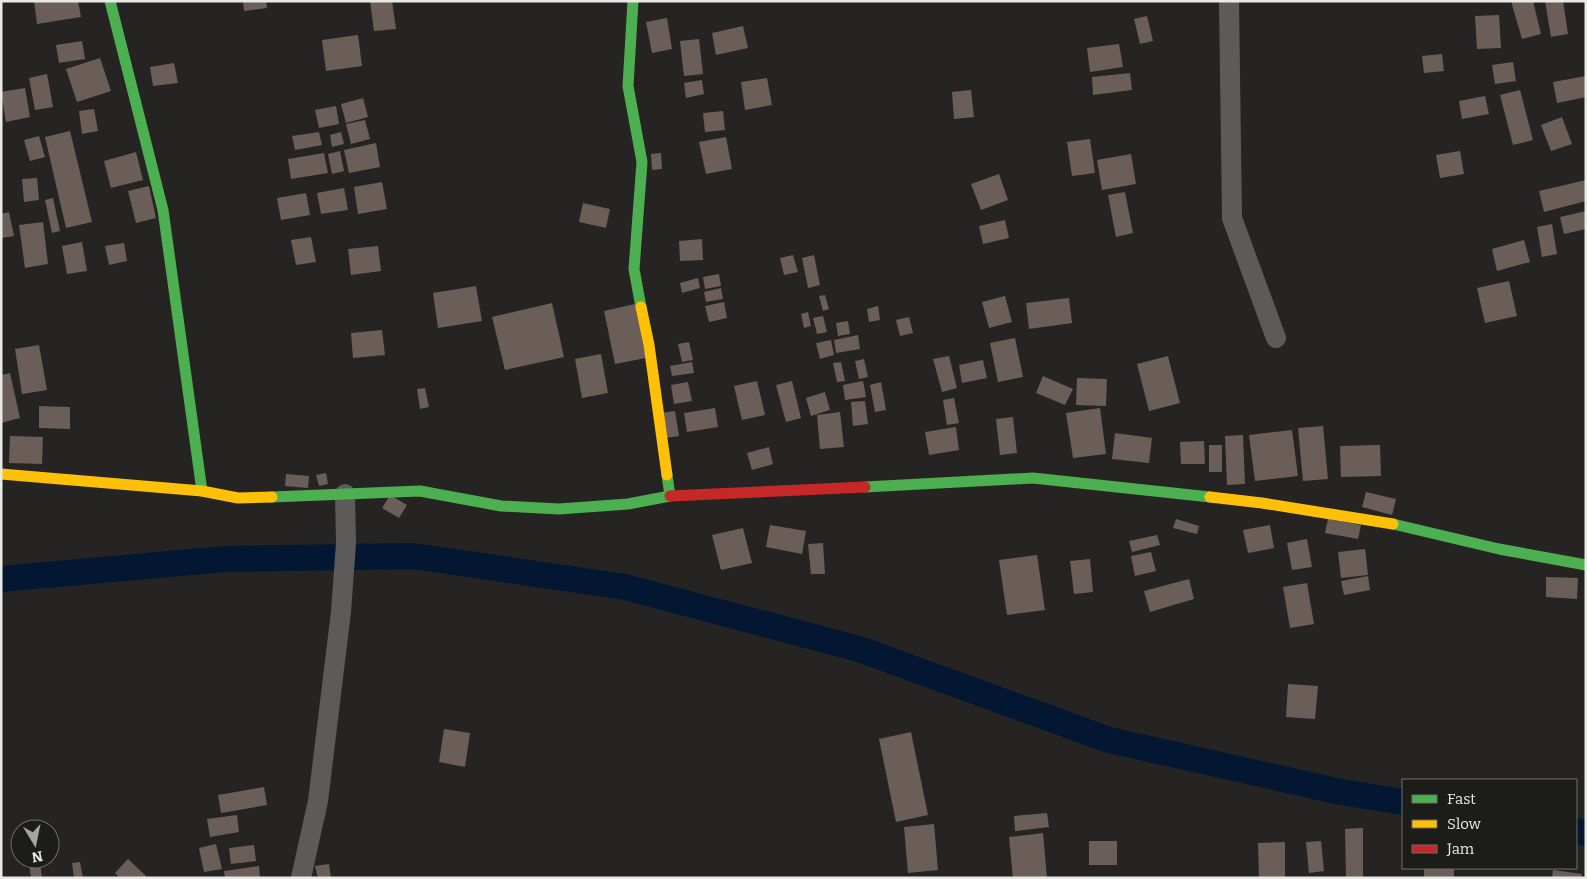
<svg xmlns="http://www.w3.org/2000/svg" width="1587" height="879" font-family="Bitter,serif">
	<rect width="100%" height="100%" fill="#252422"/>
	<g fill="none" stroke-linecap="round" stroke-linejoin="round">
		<g stroke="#031732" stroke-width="26">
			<path d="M1,579L225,559L413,556L625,587L859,649L1109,740L1341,792L1403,802"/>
			<path d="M1576,831L1586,833"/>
		</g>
	</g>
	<g fill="#6b5e59">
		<path d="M34,1H78L81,17L37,24Z"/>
		<path d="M243,1H266L267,8L244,11Z"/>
		<path d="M370,1H392L396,29L374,31Z"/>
		<path d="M1511,1H1533L1541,34L1522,39Z"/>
		<path d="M1545,1H1563L1568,34L1551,37Z"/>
		<path d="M1499,15L1501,48L1477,49L1475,16Z"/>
		<path d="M1147,16L1153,41L1140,44L1134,19Z"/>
		<path d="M667,18L672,49L652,53L646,22Z"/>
		<path d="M743,26L748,48L716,55L712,33Z"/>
		<path d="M358,35L362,66L326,71L322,40Z"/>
		<path d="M699,39L703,74L684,76L680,41Z"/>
		<path d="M82,41L85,59L59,63L56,45Z"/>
		<path d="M1119,44L1123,67L1090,72L1087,48Z"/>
		<path d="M1442,54L1444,71L1424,73L1422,56Z"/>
		<path d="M100,58L111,91L77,102L66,69Z"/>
		<path d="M1513,62L1516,81L1495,84L1492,65Z"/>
		<path d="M174,63L178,83L153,86L150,67Z"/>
		<path d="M1130,73L1132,90L1093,95L1092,77Z"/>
		<path d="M47,74L53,107L35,110L29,78Z"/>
		<path d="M1586,76V97L1557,103L1553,82Z"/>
		<path d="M767,78L772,105L745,110L741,82Z"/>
		<path d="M702,80L704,94L686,98L684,83Z"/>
		<path d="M25,88L30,117L6,122L1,92Z"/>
		<path d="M971,90L974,117L954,119L952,92Z"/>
		<path d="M1520,90L1533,140L1513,145L1500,95Z"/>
		<path d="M1485,96L1489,114L1462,119L1459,101Z"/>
		<path d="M363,98L368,117L346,123L341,104Z"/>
		<path d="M336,106L339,124L319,128L315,110Z"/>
		<path d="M94,109L98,131L82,134L79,111Z"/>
		<path d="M723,111L725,130L705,132L703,113Z"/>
		<path d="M1562,117L1572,144L1551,151L1541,125Z"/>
		<path d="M365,120L370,139L351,144L346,124Z"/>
		<path d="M70,131L92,222L66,228L45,137Z"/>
		<path d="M319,132L322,145L295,150L292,136Z"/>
		<path d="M341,132L344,144L332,147L330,135Z"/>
		<path d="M39,136L45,157L30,161L24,140Z"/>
		<path d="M726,137L732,169L706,174L699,142Z"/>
		<path d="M1090,139L1095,173L1072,176L1067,142Z"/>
		<path d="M376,143L380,167L349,173L344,150Z"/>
		<path d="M340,151L344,171L332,174L328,154Z"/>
		<path d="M1460,151L1464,174L1440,178L1436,155Z"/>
		<path d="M136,152L143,180L111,188L104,161Z"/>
		<path d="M324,153L328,173L291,179L288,159Z"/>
		<path d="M661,153L662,169L652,170L651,154Z"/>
		<path d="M1131,154L1136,184L1102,190L1097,160Z"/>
		<path d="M999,174L1008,200L981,210L971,184Z"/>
		<path d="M37,178L39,200L24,202L22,179Z"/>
		<path d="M1586,180V201L1544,212L1539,191Z"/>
		<path d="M382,182L387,209L358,214L354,187Z"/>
		<path d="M149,186L156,218L136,223L128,191Z"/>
		<path d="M344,188L348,210L321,214L317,193Z"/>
		<path d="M1125,192L1133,233L1116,237L1108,195Z"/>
		<path d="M306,193L310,215L281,220L277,198Z"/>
		<path d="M53,198L60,231L52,233L45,200Z"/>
		<path d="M583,203L610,209L606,228L579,222Z"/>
		<path d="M1586,211V229L1564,234L1560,217Z"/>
		<path d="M9,212L14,236L1,238V214Z"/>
		<path d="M1005,220L1009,238L983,244L979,226Z"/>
		<path d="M43,222L48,264L25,268L19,225Z"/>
		<path d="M1552,224L1557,254L1542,257L1537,227Z"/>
		<path d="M311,237L316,262L296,265L291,240Z"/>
		<path d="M702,239L703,260L680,261L679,241Z"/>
		<path d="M1524,240L1530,262L1497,271L1492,249Z"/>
		<path d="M82,242L87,271L67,274L62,246Z"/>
		<path d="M124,243L127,261L109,265L105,246Z"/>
		<path d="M378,246L381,271L351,275L348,249Z"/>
		<path d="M793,255L798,272L784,275L780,258Z"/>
		<path d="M814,255L820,285L808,288L802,258Z"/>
		<path d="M719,274L721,286L705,289L703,277Z"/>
		<path d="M698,278L700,288L682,293L680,283Z"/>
		<path d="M1509,281L1517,316L1485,323L1477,288Z"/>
		<path d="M476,286L482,321L438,328L433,293Z"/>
		<path d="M721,288L723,299L706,302L704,292Z"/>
		<path d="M825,295L829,309L823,311L819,296Z"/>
		<path d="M1005,296L1012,322L989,328L982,302Z"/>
		<path d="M1069,298L1072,323L1029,329L1026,303Z"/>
		<path d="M724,302L727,318L709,322L705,306Z"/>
		<path d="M552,303L564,357L505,370L492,317Z"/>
		<path d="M635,304L646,358L615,364L604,311Z"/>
		<path d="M878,306L880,320L869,322L867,309Z"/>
		<path d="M808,312L811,326L804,328L801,314Z"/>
		<path d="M823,316L827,332L817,334L813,318Z"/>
		<path d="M909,317L913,333L900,336L896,320Z"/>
		<path d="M848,321L850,334L838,336L836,323Z"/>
		<path d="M382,330L385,355L353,358L351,333Z"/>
		<path d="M858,335L860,349L836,353L834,340Z"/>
		<path d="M1015,338L1023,377L998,382L990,343Z"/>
		<path d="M831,340L834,355L820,359L816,343Z"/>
		<path d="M689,342L693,360L682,362L678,344Z"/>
		<path d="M39,345L47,390L22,394L15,349Z"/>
		<path d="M601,354L608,393L582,398L575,359Z"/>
		<path d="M949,356L957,388L942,392L933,359Z"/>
		<path d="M1168,356L1180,403L1149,411L1137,364Z"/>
		<path d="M864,359L868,377L859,379L855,361Z"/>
		<path d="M983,360L987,378L962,383L959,365Z"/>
		<path d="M692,362L694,373L672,376L670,366Z"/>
		<path d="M841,362L845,381L837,382L833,363Z"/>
		<path d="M10,373L20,418L1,423V375Z"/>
		<path d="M1043,376L1073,389L1065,405L1036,393Z"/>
		<path d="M1077,378L1107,379L1106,406L1076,405Z"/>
		<path d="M757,381L765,415L742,420L734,386Z"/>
		<path d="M792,381L801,418L786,422L776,385Z"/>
		<path d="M863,381L866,397L845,400L843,385Z"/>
		<path d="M688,382L692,401L674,404L671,385Z"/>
		<path d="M881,382L886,410L875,412L870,385Z"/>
		<path d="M425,388L429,407L420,409L417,389Z"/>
		<path d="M825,392L830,410L811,416L806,398Z"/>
		<path d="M954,398L959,423L947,425L943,400Z"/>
		<path d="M865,401L868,424L853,426L851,402Z"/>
		<path d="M39,406L70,407V429L39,428Z"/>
		<path d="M715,408L718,427L687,432L684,413Z"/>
		<path d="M1100,408L1106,454L1073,458L1066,413Z"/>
		<path d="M675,411L679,436L665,438L661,413Z"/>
		<path d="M840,412L844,447L820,449L817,415Z"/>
		<path d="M1013,417L1017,453L1000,455L996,419Z"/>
		<path d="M1323,426L1328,479L1303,481L1298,428Z"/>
		<path d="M956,427L959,450L929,455L925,432Z"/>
		<path d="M1292,430L1298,476L1255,481L1249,435Z"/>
		<path d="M1115,433L1152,438L1149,463L1112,459Z"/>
		<path d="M1243,435L1245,484L1227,485L1225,436Z"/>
		<path d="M10,436L43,437L42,464L9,463Z"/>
		<path d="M1204,441L1205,464H1181L1180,442Z"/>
		<rect x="1209" y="445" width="13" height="27"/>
		<path d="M1380,445L1381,476L1341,477L1340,446Z"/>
		<path d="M769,447L773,464L752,470L747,453Z"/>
		<path d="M326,473L328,484L319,486L316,475Z"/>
		<path d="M286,474L309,476L308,488L285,486Z"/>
		<path d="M1366,492L1396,499L1392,515L1362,507Z"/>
		<path d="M390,495L407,505L399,518L382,508Z"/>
		<path d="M1176,519L1199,526L1197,534L1173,528Z"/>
		<path d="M1328,519L1361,525L1358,539L1325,533Z"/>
		<path d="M770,525L806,531L802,554L766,547Z"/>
		<path d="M1270,525L1274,548L1248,553L1243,530Z"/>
		<path d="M743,528L752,563L721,570L712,535Z"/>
		<path d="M1157,535L1160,545L1132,552L1129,541Z"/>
		<path d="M1307,539L1312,567L1292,570L1287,543Z"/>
		<path d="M823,543L825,574H811L808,544Z"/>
		<path d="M1365,549L1368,575L1341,578L1338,552Z"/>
		<path d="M1151,552L1156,571L1135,576L1131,556Z"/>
		<path d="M1037,555L1045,610L1007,615L999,560Z"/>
		<path d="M1090,559L1093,592L1074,594L1070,561Z"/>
		<path d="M1368,576L1370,590L1344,595L1341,581Z"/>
		<path d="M1546,577L1578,578L1577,599L1546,597Z"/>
		<path d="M1189,579L1194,599L1150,612L1144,591Z"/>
		<path d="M1307,583L1314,624L1290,628L1283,587Z"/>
		<path d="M1288,684L1318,686L1315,719L1286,717Z"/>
		<path d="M444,729L470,733L465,767L439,762Z"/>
		<path d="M911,732L928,815L896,822L879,739Z"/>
		<path d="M264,787L267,805L221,813L218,795Z"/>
		<path d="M1047,813L1049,827L1015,831L1014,816Z"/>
		<path d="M237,815L239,832L210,837L207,819Z"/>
		<path d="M934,824L938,870L908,873L904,827Z"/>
		<path d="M1363,828V878H1346L1345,829Z"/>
		<path d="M1043,833L1047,878H1013L1009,837Z"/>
		<rect x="1089" y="841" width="28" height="24"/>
		<path d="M1321,841L1324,871L1309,873L1306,842Z"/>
		<path d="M1285,842V878H1259L1258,843Z"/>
		<path d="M216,844L222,869L204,872L199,848Z"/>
		<path d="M254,845L256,861L231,864L229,848Z"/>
		<path d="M128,859L146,876L145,878H120L115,873Z"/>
		<path d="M40,862L42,878H31L29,863Z"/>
		<path d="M80,862L83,878H74L72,863Z"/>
		<path d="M329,864L331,878H318L315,866Z"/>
		<path d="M259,866L260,878H225L224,871Z"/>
		<rect x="1424" y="868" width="30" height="10"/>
		<path d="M1553,870L1582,874L1581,878H1552Z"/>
	</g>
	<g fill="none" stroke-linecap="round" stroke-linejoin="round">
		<g stroke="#5c5b5a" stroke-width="20">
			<path d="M1229,1L1232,218L1276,338"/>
			<path d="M301,878L318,801L341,612L346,543L345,494"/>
		</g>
		<g stroke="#4caf50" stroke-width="11">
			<path d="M110,1L163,210L202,491"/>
			<path d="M633,1L628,86L642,162L634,269L641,307"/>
			<path d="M865,487L1033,478L1210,497"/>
			<path d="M272,497L420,491L501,506L559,509L628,504L670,496L667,475"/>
			<path d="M1393,524L1499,549L1586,565"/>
		</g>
		<g stroke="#ffc107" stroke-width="11">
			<path d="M641,307L649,345L667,475"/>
			<path d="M1,474L202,491L238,498L272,497"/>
			<path d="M1210,497L1262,503L1393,524"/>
		</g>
		<path stroke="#c62828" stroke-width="11" d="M670,496L865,487"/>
	</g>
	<rect width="1587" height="879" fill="none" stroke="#e9e9e6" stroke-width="5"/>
	<rect x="1402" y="779" width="175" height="90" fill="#1c1c18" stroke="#6e6e6a"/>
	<rect x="1412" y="795" width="25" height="8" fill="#4caf50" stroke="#6e6e6a"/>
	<text x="1447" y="804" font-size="15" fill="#e9e9e6">Fast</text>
	<rect x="1412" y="820" width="25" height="8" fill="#ffc107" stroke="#6e6e6a"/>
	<text x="1447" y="829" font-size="15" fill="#e9e9e6">Slow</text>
	<rect x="1412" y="845" width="25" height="8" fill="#c62828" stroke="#6e6e6a"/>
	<text x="1447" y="854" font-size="15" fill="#e9e9e6">Jam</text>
	<g transform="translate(35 844) rotate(170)"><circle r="24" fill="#1c1c18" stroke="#6e6e6a"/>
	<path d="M0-4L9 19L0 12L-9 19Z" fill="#a4a4a1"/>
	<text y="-8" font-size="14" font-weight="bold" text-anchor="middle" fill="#e9e9e6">N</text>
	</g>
</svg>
